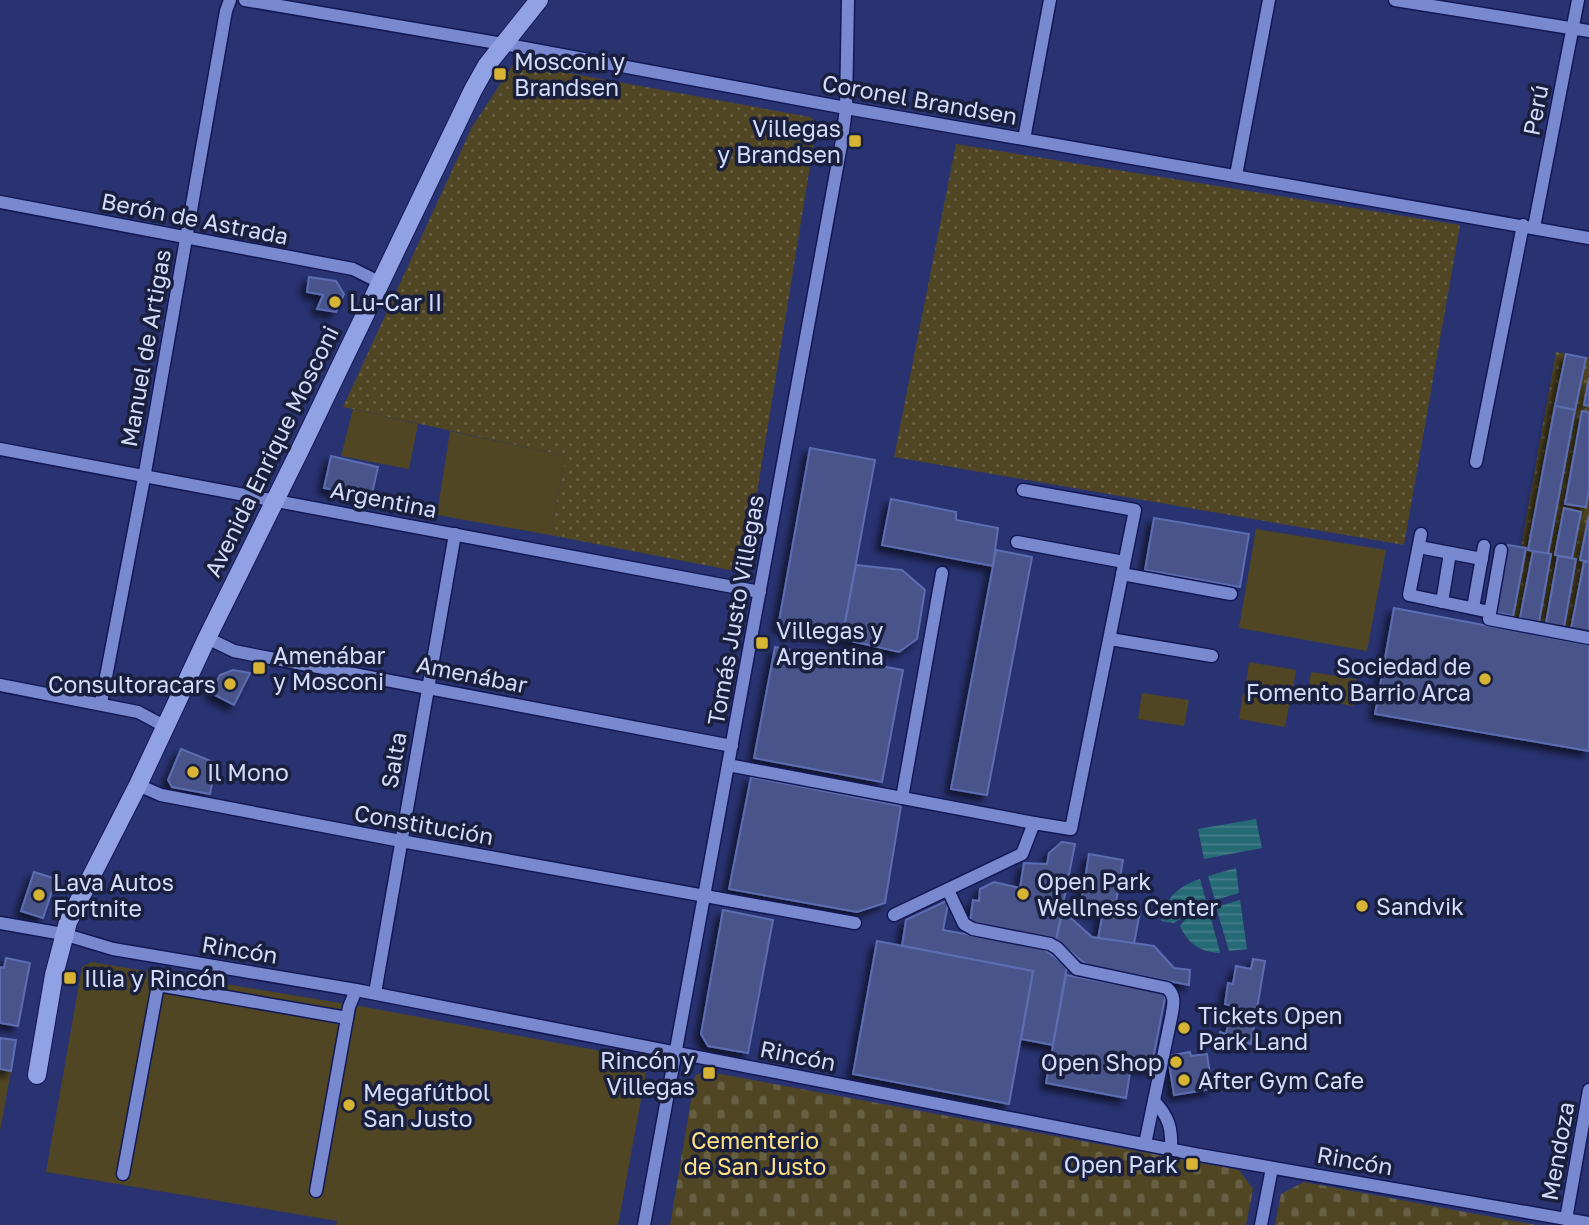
<svg xmlns="http://www.w3.org/2000/svg" width="1589" height="1225" font-family="'Golos Text',sans-serif">
	<defs>
		<pattern id="grass-dots" width="8" height="8" patternUnits="userSpaceOnUse" patternTransform="scale(1.75)"><rect width="8" height="8" fill="#504623"/><path d="M2 2h.1M6 6h.1" fill="none" stroke="#686044" stroke-width="1.8" stroke-linecap="round"/></pattern>
		<pattern id="cemetery-stones" width="16" height="16" patternUnits="userSpaceOnUse" patternTransform="scale(1.75)"><rect width="16" height="16" fill="#504623"/><path d="M2 7V4a2 2 0 0 1 4 0v3zM10 15v-3a2 2 0 0 1 4 0v3z" fill="#686044"/></pattern>
		<pattern id="water-rules" width="6" height="5" patternUnits="userSpaceOnUse" patternTransform="scale(1.75)"><rect width="6" height="5" fill="#266a76"/><path d="M0 2.5h6" fill="none" stroke="#457f8a"/></pattern>
		<filter id="shadow"><feDropShadow dx="-5.5" dy="5.5" stdDeviation="3.5" flood-color="#0009"/></filter>
	</defs>
	<rect width="100%" height="100%" fill="#293372"/>
	<g fill="url(#grass-dots)" fill-rule="evenodd">
		<path d="M514,63L810,117L817,123L746,561L735,571L550,535L566,456L343,407L472,127Z"/>
		<path d="M956,144L1460,225L1404,545L894,457Z"/>
		<path d="M1556,352L1566,354L1521,618L1538,621C1551,533 1568,445 1586,358L1589,357V378L1584,405L1589,406V412H1582L1565,503L1585,507L1589,489V515L1581,560L1589,562H1584L1589,645L1492,627L1495,612L1513,615L1526,549L1521,547ZM1564,509L1581,512L1572,558L1576,560L1564,627L1546,623L1558,556L1555,555Z"/>
	</g>
	<g fill="url(#cemetery-stones)">
		<path d="M704,1071L1239,1170L1253,1189L1246,1225H670L695,1076Z"/>
		<path d="M1304,1182L1536,1225H1275L1281,1194Z"/>
	</g>
	<g fill="#504623">
		<path d="M353,409L418,424L409,469L341,456Z"/>
		<path d="M450,431L566,456L550,535L437,515Z"/>
		<path d="M1256,529L1386,550L1367,651L1239,628Z"/>
		<path d="M1249,662L1296,670L1292,696L1245,689Z"/>
		<path d="M1311,672L1357,679L1353,706L1307,698Z"/>
		<path d="M1142,693L1189,700L1184,726L1138,719Z"/>
		<path d="M1243,693L1290,700L1285,727L1239,719Z"/>
		<path d="M91,962L365,1007L638,1058L646,1072L618,1225H336L337,1221L46,1172L82,967Z"/>
		<path d="M0,1069L11,1071L0,1131Z"/>
	</g>
	<g fill="url(#water-rules)">
		<path d="M1256,819L1262,848L1204,859L1198,829Z"/>
		<path d="M1236,868L1239,893L1215,900L1208,876Z"/>
		<path d="M1200,879L1220,952V953C1201,952 1188,944 1180,926L1185,920L1182,918L1174,923L1161,921C1166,897 1177,887 1200,879Z"/>
		<path d="M1240,900L1247,949L1229,951L1216,907Z"/>
	</g>
	<g fill="#49558a" stroke="#5d6db2" stroke-width="2" filter="url(#shadow)">
		<path d="M309,277L336,281L344,294L336,312L317,309L323,295L307,292Z"/>
		<path d="M1566,354L1586,358L1575,410L1555,406Z"/>
		<path d="M1589,378V406L1584,405Z"/>
		<path d="M1555,406L1575,410L1548,554L1528,550Z"/>
		<path d="M1582,411L1589,412V489L1586,507L1565,504Z"/>
		<path d="M810,448L875,460L842,639L778,627Z"/>
		<path d="M331,456L378,467L371,498L324,488Z"/>
		<path d="M891,499L956,512V520L998,528L993,566L882,545Z"/>
		<path d="M1564,508L1581,512L1572,558L1555,555Z"/>
		<path d="M1589,515V562L1580,560Z"/>
		<path d="M1154,518L1249,534L1240,587L1145,570Z"/>
		<path d="M1508,545L1526,548L1513,616L1495,612Z"/>
		<path d="M996,550L1032,557L987,795L951,789Z"/>
		<path d="M1533,551L1551,554L1539,622L1520,618Z"/>
		<path d="M1558,556L1576,559L1564,627L1546,623Z"/>
		<path d="M1584,562H1589V632L1571,629Z"/>
		<path d="M856,565L902,570L925,590L917,639L899,652L842,639Z"/>
		<path d="M1394,608L1589,645V751L1375,714Z"/>
		<path d="M775,647L903,670L882,782L754,758Z"/>
		<path d="M233,670L250,673L234,705L211,693L220,675Z"/>
		<path d="M181,749L216,763L210,794L172,787L168,780Z"/>
		<path d="M751,777L901,806L885,903L857,912L729,889Z"/>
		<path d="M1062,842L1075,844L1056,940L977,927L970,922L973,900L979,901L980,889L994,882L1020,888L1024,863L1047,864L1049,853Z"/>
		<path d="M1089,854L1123,860L1114,914L1080,909Z"/>
		<path d="M34,872L56,879L43,918L21,911Z"/>
		<path d="M946,901L948,904L943,930L1042,948L1067,966L1053,1045L1021,1039L1033,971L902,946L906,920Z"/>
		<path d="M1115,908L1140,912L1134,944L1098,939L1103,912L1114,914Z"/>
		<path d="M723,910L773,920L748,1053L708,1046L701,1034Z"/>
		<path d="M1063,911L1092,937L1154,946L1174,968L1190,970L1189,985L1087,965L1056,940Z"/>
		<path d="M877,941L1033,971L1009,1104L853,1074Z"/>
		<path d="M6,958L30,963L18,1026L0,1023V967L4,968Z"/>
		<path d="M1253,959L1265,961L1251,1044L1229,1039V1043L1223,1042L1224,1039L1219,1038L1220,1032L1226,1034L1232,1006L1225,1004L1228,983L1233,984L1236,966L1251,969Z"/>
		<path d="M1066,975L1166,993L1151,1069L1131,1066L1126,1098L1046,1083Z"/>
		<path d="M0,1038L16,1040L11,1071L0,1069Z"/>
		<path d="M1190,1052L1191,1056L1207,1054L1212,1089L1174,1095L1168,1056Z"/>
	</g>
	<g fill="none" stroke-linecap="round" stroke-linejoin="round">
		<g stroke="#131854" stroke-width="15">
			<g id="minor">
				<path d="M245,0L503,44L846,108L1589,238"/>
				<path d="M1395,0L1589,31"/>
				<path d="M1024,139L1050,0"/>
				<path d="M1236,175L1269,0"/>
				<path d="M0,202L353,269L379,282"/>
				<path d="M1534,227L1578,0"/>
				<path d="M0,449L760,592"/>
				<path d="M1476,462L1523,225"/>
				<path d="M1421,534L1409,595L1490,612"/>
				<path d="M1017,542L1124,562"/>
				<path d="M1419,547L1482,559"/>
				<path d="M1501,550L1489,619L1589,638"/>
				<path d="M1122,574L1231,594"/>
				<path d="M1442,602L1450,553"/>
				<path d="M1473,608L1484,546"/>
				<path d="M207,638L234,651L254,655L732,746"/>
				<path d="M1110,639L1212,656"/>
				<path d="M0,685L138,712L166,727"/>
				<path d="M101,703L144,478L226,11L230,0"/>
				<path d="M728,765L1034,823"/>
				<path d="M138,785L161,795L401,841L855,923"/>
				<path d="M902,798L942,573"/>
				<path d="M948,890L964,924L973,929L1050,944L1057,948L1077,969L1167,988C1175,995 1174,1002 1172,1013L1145,1144"/>
				<path d="M894,915L1022,854L1034,823L1071,829L1135,510L1023,490"/>
				<path d="M0,923L63,934L113,949L356,990L1194,1154L1589,1223"/>
				<path d="M375,993L455,534"/>
				<path d="M1154,1101C1169,1117 1172,1128 1171,1149"/>
				<path d="M123,1174L158,985L347,1018"/>
				<path d="M316,1191L349,1007L356,990"/>
				<path d="M1566,1219L1589,1090"/>
				<path d="M644,1225L842,140L846,108L848,0"/>
				<path d="M1261,1225L1272,1168"/>
			</g>
		</g>
		<g stroke="#131854" stroke-width="20">
			<path id="major" d="M37,1075L54,975L68,922L138,785L207,638L300,450L473,90L487,65L539,0"/>
		</g>
		<use href="#minor" stroke="#7889d0" stroke-width="12"/>
		<use href="#major" stroke="#91a2e4" stroke-width="18"/>
	</g>
	<g fill="#d8b434" stroke="#191f3c" stroke-width="2.5">
		<rect x="493" y="67" width="14" height="14" rx="3.5"/>
		<rect x="848" y="134" width="14" height="14" rx="3.5"/>
		<circle cx="335" cy="302" r="7"/>
		<rect x="755" y="636" width="14" height="14" rx="3.5"/>
		<rect x="252" y="661" width="14" height="14" rx="3.5"/>
		<circle cx="1485" cy="679" r="7"/>
		<circle cx="230" cy="684" r="7"/>
		<circle cx="193" cy="772" r="7"/>
		<circle cx="1023" cy="894" r="7"/>
		<circle cx="39" cy="895" r="7"/>
		<circle cx="1362" cy="906" r="7"/>
		<rect x="63" y="971" width="14" height="14" rx="3.5"/>
		<circle cx="1184" cy="1028" r="7"/>
		<circle cx="1176" cy="1062" r="7"/>
		<rect x="702" y="1066" width="14" height="14" rx="3.5"/>
		<circle cx="1184" cy="1080" r="7"/>
		<circle cx="349" cy="1105" r="7"/>
		<rect x="1185" y="1157" width="14" height="14" rx="3.5"/>
	</g>
	<g text-anchor="middle" dominant-baseline="central" stroke-width="7" stroke-linejoin="round" paint-order="stroke">
		<g font-size="23" fill="#d3dcfb" stroke="#191f3c" text-anchor="start">
			<text x="514" y="61">Mosconi y<tspan x="514" dy="26">Brandsen</tspan></text>
			<text x="841" y="128" text-anchor="end">Villegas<tspan x="841" dy="26">y Brandsen</tspan></text>
			<text x="349" y="302">Lu-Car II</text>
			<text x="776" y="630">Villegas y<tspan x="776" dy="26">Argentina</tspan></text>
			<text x="273" y="655">Amenábar<tspan x="273" dy="26">y Mosconi</tspan></text>
			<text x="1471" y="666" text-anchor="end">Sociedad de<tspan x="1471" dy="26">Fomento Barrio Arca</tspan></text>
			<text x="216" y="684" text-anchor="end">Consultoracars</text>
			<text x="207" y="772">Il Mono</text>
			<text x="1037" y="881">Open Park<tspan x="1037" dy="26">Wellness Center</tspan></text>
			<text x="53" y="882">Lava Autos<tspan x="53" dy="26">Fortnite</tspan></text>
			<text x="1376" y="906">Sandvik</text>
			<text x="84" y="978">Illia y Rincón</text>
			<text x="1198" y="1015">Tickets Open<tspan x="1198" dy="26">Park Land</tspan></text>
			<text x="695" y="1060" text-anchor="end">Rincón y<tspan x="695" dy="26">Villegas</tspan></text>
			<text x="1162" y="1062" text-anchor="end">Open Shop</text>
			<text x="1198" y="1080">After Gym Cafe</text>
			<text x="363" y="1092">Megafútbol<tspan x="363" dy="26">San Justo</tspan></text>
			<text x="1178" y="1164" text-anchor="end">Open Park</text>
		</g>
		<g font-size="23" fill="#d3dcfb" stroke="#191f3c">
			<text transform="translate(920 99) rotate(10)">Coronel Brandsen</text>
			<text transform="translate(1535 110) rotate(-79)">Perú</text>
			<text transform="translate(195 218) rotate(11)">Berón de Astrada</text>
			<text transform="translate(145 348) rotate(-80)">Manuel de Artigas</text>
			<text transform="translate(271 451) rotate(-64)">Avenida Enrique Mosconi</text>
			<text transform="translate(384 499) rotate(11)">Argentina</text>
			<text transform="translate(735 610) rotate(-80)">Tomás Justo Villegas</text>
			<text transform="translate(472 674) rotate(11)">Amenábar</text>
			<text transform="translate(393 760) rotate(-80)">Salta</text>
			<text transform="translate(424 824) rotate(10)">Constitución</text>
			<text transform="translate(240 949) rotate(9)">Rincón</text>
			<text transform="translate(798 1055) rotate(11)">Rincón</text>
			<text transform="translate(1557 1151) rotate(-80)">Mendoza</text>
			<text transform="translate(1355 1160) rotate(10)">Rincón</text>
		</g>
		<g font-size="23" fill="#fee185" stroke="#191f3c">
			<text x="755" y="1140">Cementerio<tspan x="755" dy="26">de San Justo</tspan></text>
		</g>
	</g>
</svg>
